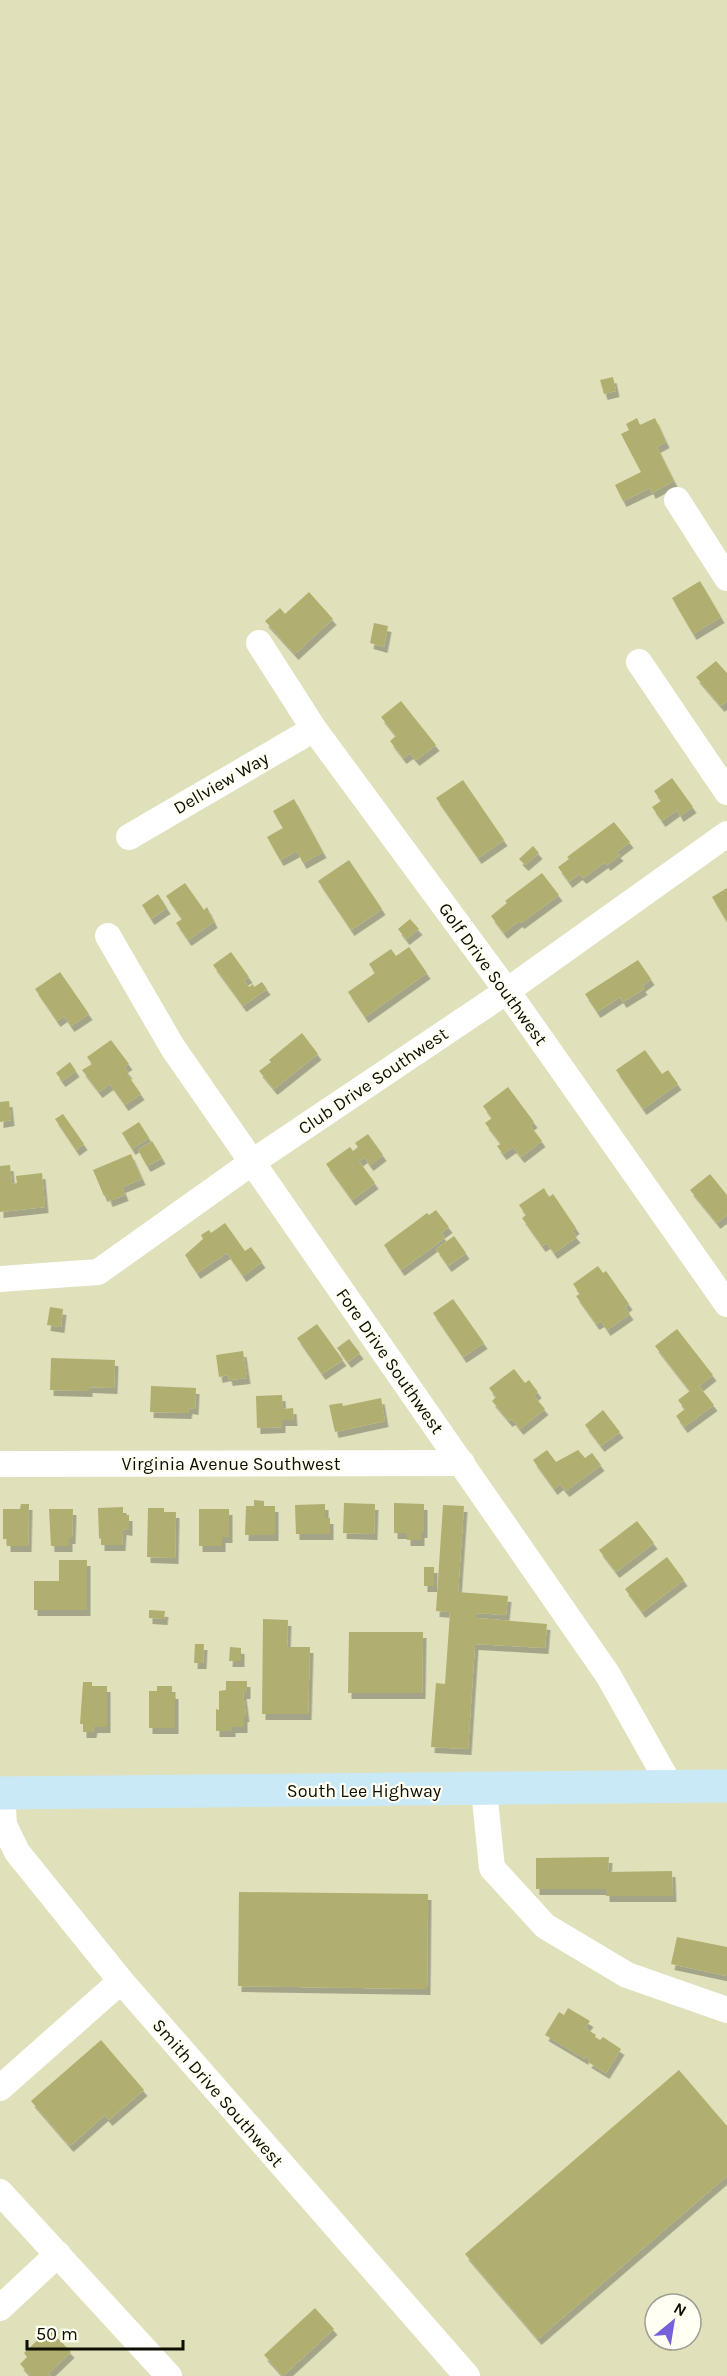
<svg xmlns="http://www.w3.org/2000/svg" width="727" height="2376" font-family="Karla,sans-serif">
	<defs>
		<filter id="shadow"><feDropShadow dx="3.5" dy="6" stdDeviation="0" flood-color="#0004"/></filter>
	</defs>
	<rect width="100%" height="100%" fill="#e0e0ba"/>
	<g fill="#b0af6f" filter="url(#shadow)">
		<path d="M613,377L616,391L604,394L600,380Z"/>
		<path d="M637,418L640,425L655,418L666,442L657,447L674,481L652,493L650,488L623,501L615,485L641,472L621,434L629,430L626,424Z"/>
		<path d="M700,581L721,617L693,634L672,598Z"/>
		<path d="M309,592L333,619L295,654L265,621L280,608L285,614Z"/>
		<path d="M374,623L388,626L384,647L370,643Z"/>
		<path d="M716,661L727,673V701L721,706L696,677Z"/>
		<path d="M401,701L436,745L416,760L410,753L403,758L390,741L396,736L381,717Z"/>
		<path d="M672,778L693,807L680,816L677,810L662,821L652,807L661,801L654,791Z"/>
		<path d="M463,780L504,840L478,858L436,798Z"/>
		<path d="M294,799L323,852L303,863L297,851L280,860L267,837L283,828L273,811Z"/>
		<path d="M614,822L630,842L617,852L620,855L607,865L605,862L583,878L579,874L569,882L558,867L569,859L567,857Z"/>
		<path d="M533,846L539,853L525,865L519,859Z"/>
		<path d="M349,860L382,909L351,930L318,881Z"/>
		<path d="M542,873L559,895L521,923L519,921L504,933L491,916L507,903L505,901Z"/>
		<path d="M185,883L204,910L207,907L214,922L188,940L176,923L182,919L166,896Z"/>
		<path d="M727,888V922L712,897Z"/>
		<path d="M158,894L167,908L151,919L142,905Z"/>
		<path d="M410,919L419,929L406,939L398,929Z"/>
		<path d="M409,947L427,973L365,1017L348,992L375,973L369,964L391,949L396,956Z"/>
		<path d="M231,952L249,977L244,980L249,987L253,984L254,987L262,982L267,989L243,1006L213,965Z"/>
		<path d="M638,960L651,979L642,986L644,989L623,1002L620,997L597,1012L585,994Z"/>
		<path d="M60,972L89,1014L71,1026L64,1016L57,1021L35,989Z"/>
		<path d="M302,1033L318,1054L274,1089L259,1071L271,1062L269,1060Z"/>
		<path d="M111,1040L129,1064L124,1067L129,1073L127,1074L141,1094L125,1105L110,1084L99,1092L82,1070L92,1064L87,1057Z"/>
		<path d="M645,1050L662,1074L668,1070L678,1084L643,1109L616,1070Z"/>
		<path d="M70,1062L76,1071L62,1081L56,1073Z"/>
		<path d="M508,1087L534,1122L530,1125L542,1141L521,1157L513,1147L503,1154L497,1146L501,1144L485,1123L492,1118L483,1106Z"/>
		<path d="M9,1101L11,1120L0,1122V1102Z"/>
		<path d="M63,1114L84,1144L76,1150L55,1119Z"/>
		<path d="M139,1122L149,1138L132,1149L122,1133Z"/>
		<path d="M368,1134L383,1155L370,1165L364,1157L359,1161L375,1183L352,1200L326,1164L350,1147L353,1151L358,1147L355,1143Z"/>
		<path d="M152,1141L162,1158L147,1166L138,1150Z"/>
		<path d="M131,1154L142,1179L122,1187L125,1195L109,1201L107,1195L104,1196L93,1170Z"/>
		<path d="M10,1165L12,1184L17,1183L16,1176L42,1173L45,1207L0,1212V1166Z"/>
		<path d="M710,1174L727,1195V1215L717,1223L690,1190Z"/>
		<path d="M544,1188L549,1197L553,1194L576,1228L572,1231L577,1237L554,1253L547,1243L542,1246L522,1218L526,1215L519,1205Z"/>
		<path d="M436,1210L449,1227L441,1233L445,1238L401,1270L384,1245L427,1213L429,1215Z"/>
		<path d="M225,1223L245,1251L251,1247L262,1262L243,1276L227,1253L197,1273L185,1255L203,1239L201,1235L209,1230L211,1233Z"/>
		<path d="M454,1236L466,1253L448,1266L436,1249Z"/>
		<path d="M598,1266L603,1273L606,1271L629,1304L625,1307L630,1314L607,1330L601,1321L596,1324L576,1296L580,1294L573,1284Z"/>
		<path d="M453,1299L484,1343L463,1357L433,1313Z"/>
		<path d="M50,1307L63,1309L61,1327L47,1325Z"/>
		<path d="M317,1324L343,1360L322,1374L297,1338Z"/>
		<path d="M677,1329L713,1375L699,1386L714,1405L684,1427L676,1416L685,1409L678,1400L690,1391L655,1346Z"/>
		<path d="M349,1339L360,1353L348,1362L337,1348Z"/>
		<path d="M243,1351L247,1378L229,1380L228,1375L219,1377L216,1355Z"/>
		<path d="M51,1358L115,1360L114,1388L89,1387V1391L50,1390Z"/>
		<path d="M514,1369L525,1383L529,1380L538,1392L534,1396L545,1409L520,1429L512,1419L509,1421L492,1401L496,1397L489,1388Z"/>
		<path d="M151,1386L196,1388L195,1409L189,1408L188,1413L150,1412Z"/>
		<path d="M282,1395L283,1409L293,1408L294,1420H282V1427L257,1428L256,1396Z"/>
		<path d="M381,1398L385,1421L335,1432L329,1405L342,1403L343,1406Z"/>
		<path d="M603,1410L620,1432L601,1446L585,1425Z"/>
		<path d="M547,1450L556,1462L578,1450L585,1458L592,1453L601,1465L566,1491L560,1484L554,1489L533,1460Z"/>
		<path d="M254,1500L264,1501V1506H275V1535H245L246,1506H254Z"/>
		<path d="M344,1503L375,1504L374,1534L343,1533Z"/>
		<path d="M394,1503L424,1504V1532H421V1540H407V1533H394Z"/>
		<path d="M21,1504H29L28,1546H7V1539H3V1509H20Z"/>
		<path d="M325,1504V1518H330V1534H296L295,1505Z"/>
		<path d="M443,1505L464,1506L458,1592L508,1596L506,1615L476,1613V1618L547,1624L545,1648L475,1644L468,1749L431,1747L436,1683L445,1684L450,1612L436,1611Z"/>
		<path d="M123,1507V1515H129V1530L123,1529L122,1545H101V1539L99,1538L98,1508Z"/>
		<path d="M148,1508H164V1512H176L175,1558L147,1557Z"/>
		<path d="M49,1509H73L72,1538H69V1546H51Z"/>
		<path d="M199,1509H229V1537H222V1546H199Z"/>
		<path d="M637,1521L654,1543L616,1572L599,1550Z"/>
		<path d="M667,1557L684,1580L642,1612L625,1589Z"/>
		<path d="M59,1560H87V1610H34V1581H59Z"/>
		<rect x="424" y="1567" width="10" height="19"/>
		<path d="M149,1610L165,1611L164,1619L149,1618Z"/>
		<path d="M263,1619L288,1620L287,1647H310L308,1714H262Z"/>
		<path d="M349,1632H423L422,1693H348Z"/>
		<path d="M195,1644H204L203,1663H194Z"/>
		<path d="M230,1647L241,1648V1661H229Z"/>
		<path d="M226,1681H247V1693H243L246,1716H244V1727H232V1731H216V1709L219,1710V1691L226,1690Z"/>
		<path d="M83,1682H92V1686H107V1727H94L93,1732H83V1724H80Z"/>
		<path d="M157,1686H172V1693H175V1728H149V1691H157Z"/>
		<path d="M609,1857L608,1872L672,1871L673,1896H606V1889H536V1858Z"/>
		<path d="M239,1892L428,1894L427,1989L238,1986Z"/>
		<path d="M677,1937L727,1947V1976L671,1964Z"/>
		<path d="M568,2008L590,2021L585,2028L596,2035L595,2037L600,2040L603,2037L621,2049L606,2073L588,2062L590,2059L586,2056L585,2059L545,2035L559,2012L564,2015Z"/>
		<path d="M101,2040L144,2090L109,2120L105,2115L70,2146L31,2101Z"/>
		<path d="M679,2070L727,2126V2176L538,2339L465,2254Z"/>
		<path d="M315,2308L334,2329L283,2376L264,2355Z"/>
		<path d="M49,2329L71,2352L48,2374L51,2376H31L20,2364L27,2357L24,2353Z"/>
	</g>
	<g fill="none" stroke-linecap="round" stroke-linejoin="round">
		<g stroke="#fff" stroke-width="26">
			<path d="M677,500L727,578"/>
			<path d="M259,643L314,729L507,991L727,1304"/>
			<path d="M639,662L727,792"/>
			<path d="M129,837L314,729"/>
			<path d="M108,936L173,1048L608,1675L671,1787"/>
			<path d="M0,1279L98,1272L251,1163L507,991L727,834"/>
			<path d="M0,1464L462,1463"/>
			<path d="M484,1790L492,1868L545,1926L627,1975L727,2010"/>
			<path d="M2,1793L4,1825L17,1852L121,1981L467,2376"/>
			<path d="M0,2088L121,1981"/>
			<path d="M0,2192L169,2376"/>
			<path d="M0,2308L58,2254"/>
		</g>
		<path stroke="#c9e9f7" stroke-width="33" d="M0,1793L727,1786"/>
	</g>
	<g text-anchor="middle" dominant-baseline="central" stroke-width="4.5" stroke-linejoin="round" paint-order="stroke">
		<g font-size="18" fill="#0d0d02" stroke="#fffff3">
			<text transform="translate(221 783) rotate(-30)">Dellview Way</text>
			<text transform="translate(493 974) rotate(54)">Golf Drive Southwest</text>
			<text transform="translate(373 1081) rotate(-34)">Club Drive Southwest</text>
			<text transform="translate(390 1361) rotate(55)">Fore Drive Southwest</text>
			<text x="231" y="1464">Virginia Avenue Southwest</text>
			<text x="364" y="1791">South Lee Highway</text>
			<text transform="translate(218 2093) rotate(49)">Smith Drive Southwest</text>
		</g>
	</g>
	<g transform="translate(673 2322) rotate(30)"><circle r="28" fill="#fffff3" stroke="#9e9e93" stroke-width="1.5"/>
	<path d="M0-4.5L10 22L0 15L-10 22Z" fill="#7761db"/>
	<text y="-9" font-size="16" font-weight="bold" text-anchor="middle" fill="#0d0d02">N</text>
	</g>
	<path d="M27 2340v9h156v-9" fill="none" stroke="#0d0d02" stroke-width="3"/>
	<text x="36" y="2340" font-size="18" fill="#0d0d02" stroke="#fffff3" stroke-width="4.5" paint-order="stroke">50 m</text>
</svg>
